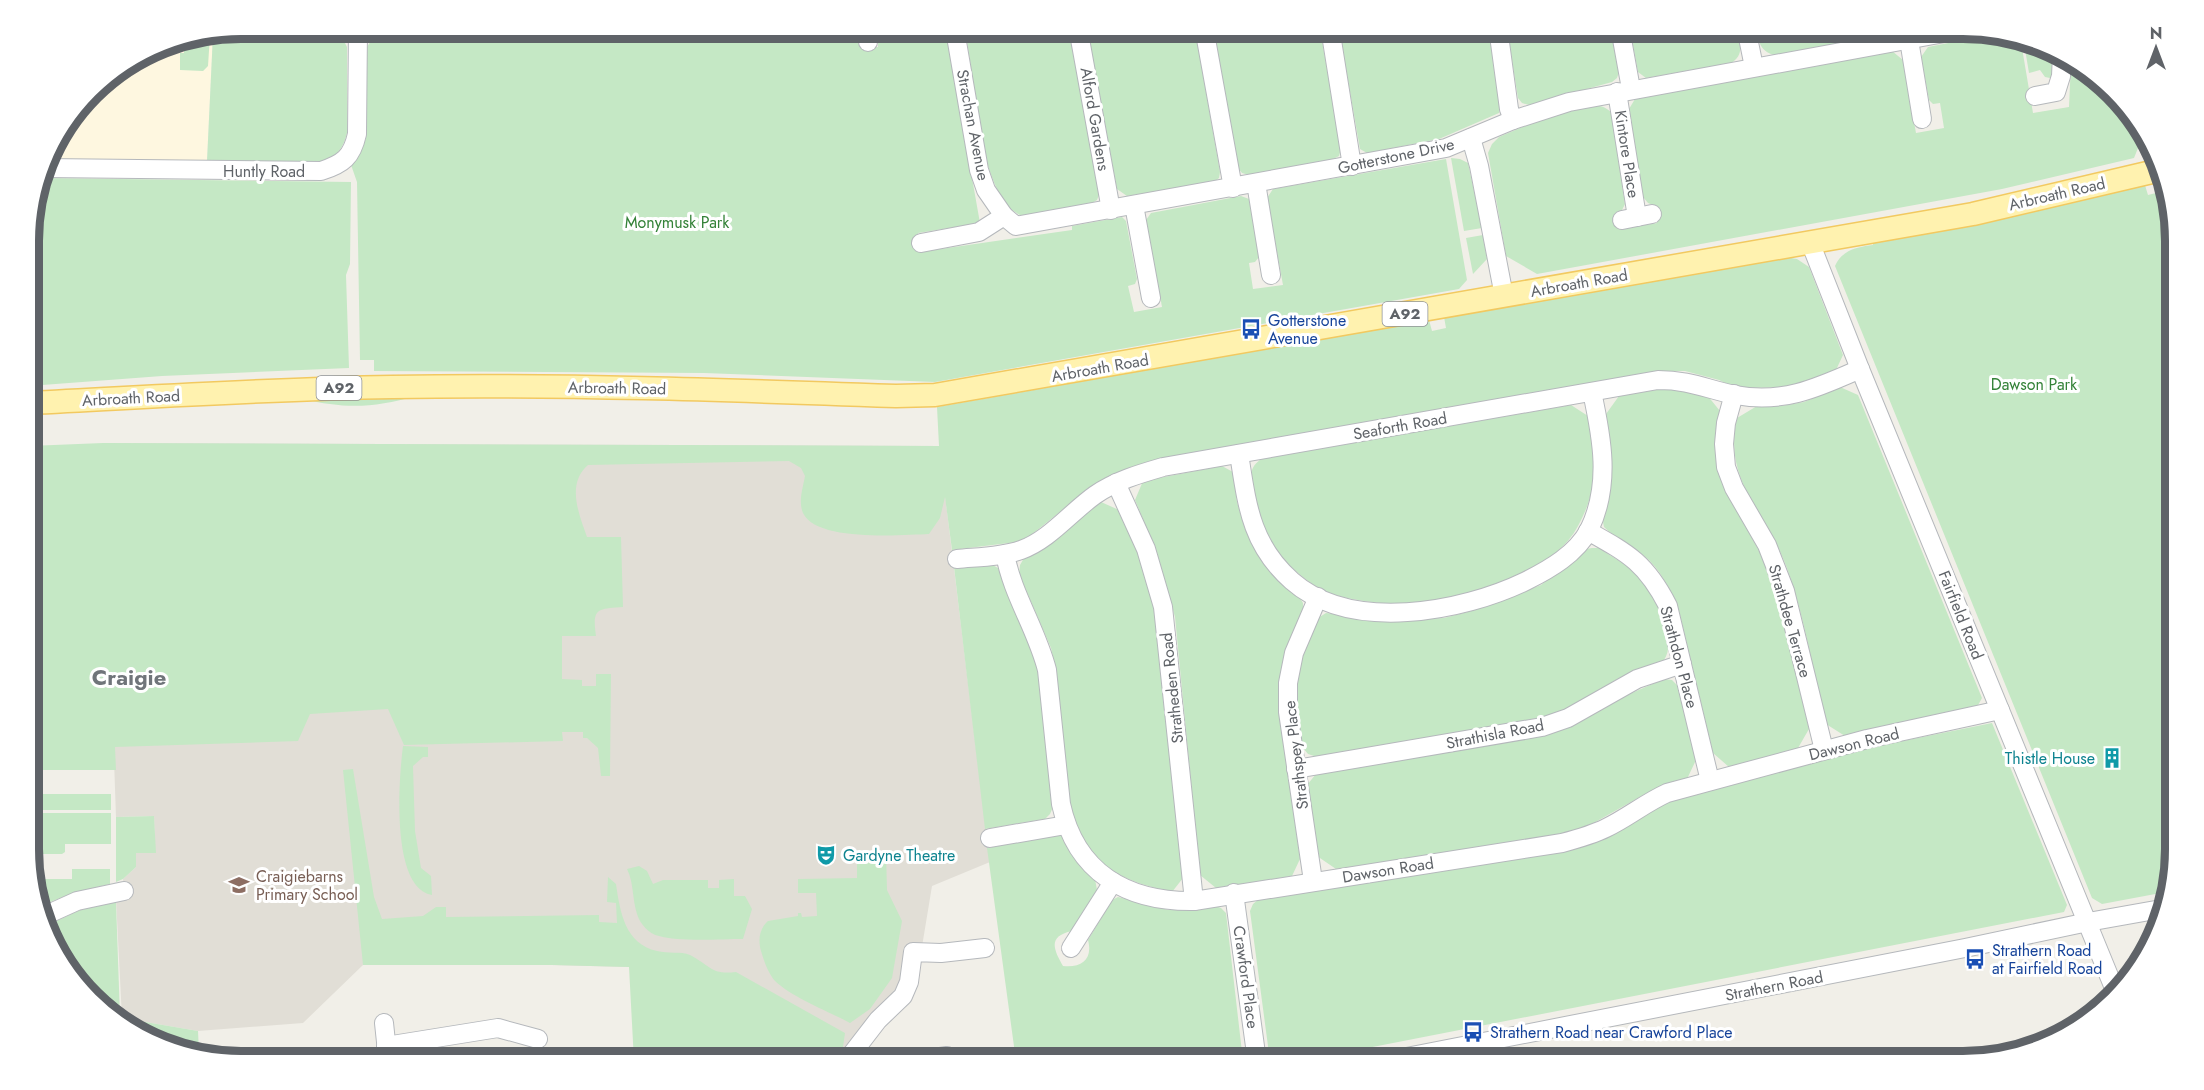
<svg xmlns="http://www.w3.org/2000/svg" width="2204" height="1090" font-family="Jost,sans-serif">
	<rect width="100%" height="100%" fill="#f1efe8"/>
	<path fill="#fef7e0" d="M213,34L207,161L47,160L51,147L101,82L160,45Z"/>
	<path fill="#e1ded6" d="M103,443L939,446L990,862L932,886L916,983L860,1053L859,1061H746L662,1022L629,967L552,965H363L303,1023L198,1031L122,1018L116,899L125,898L123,879L136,867V853H155L154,816L116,817Z"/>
	<g fill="#c5e8c5">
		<path d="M878,29H947L948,43L980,223L918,233L920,252L1072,230V226L1122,217L1126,221L1137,279L1135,284L1128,286L1134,312L1162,307L1146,220L1151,213L1241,196L1249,199L1259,257L1255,262L1249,263L1253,289L1283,285L1267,198L1273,189L1446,159L1467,280L1459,289L935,382L704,373L374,371V360H360L357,182L350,162L366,139L367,47L374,36L856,37L859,40V46L878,47Z"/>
		<path d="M965,29H1070L1099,195L1097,200L1092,203L1023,216C1001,209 991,176 985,156Z"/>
		<path d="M1120,29H1195L1220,172L1219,178L1214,182L1127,196L1117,189L1088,35Z"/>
		<path d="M1254,29H1320L1341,149L1339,156L1333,159L1249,175L1242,173L1238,168L1216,45L1219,39L1254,33Z"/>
		<path d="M1339,29H1489L1500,108L1499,113L1439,139L1367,153L1360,149Z"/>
		<path d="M1507,29H1611L1619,72L1617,78L1612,82L1529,105L1522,103L1518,98Z"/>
		<path d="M1630,29H1737C1740,42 1745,55 1731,63L1646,78L1638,72Z"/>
		<path d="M1756,29H1919L1774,55C1760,51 1759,42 1756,29Z"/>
		<path d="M229,31L338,36L344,41L347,47V133C343,149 337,156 321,162L207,161L213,34Z"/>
		<path d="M210,35L208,66L203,71L180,70V53H184V42H176Z"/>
		<path d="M1989,35L2021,42L2033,113L2069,107L2071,62L2132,112L2142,138L2134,158L2002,189L1537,274L1506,256L1488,153L1492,144L1499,137C1526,125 1566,108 1594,106C1601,105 1606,108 1611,112L1625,204L1622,210L1617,212L1620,229L1657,223L1655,206L1648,203L1643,197L1629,109L1635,99L1892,51L1903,60L1916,133L1944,128L1940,103L1933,104L1929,100L1921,57L1928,47Z"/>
		<path d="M2024,43L2055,50V75L2050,78L2045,77L2040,70L2029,73Z"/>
		<path d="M1451,158L1460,159L1468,163L1482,228L1464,231Z"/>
		<path d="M42,178L351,182L350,264L346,275L349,368L162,376L29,386V227Z"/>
		<path d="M2159,179L2174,214L2175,849L2166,892L2102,904L2092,898L1835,266C1842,250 1857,247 1873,245V241L2144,182L2148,195L2160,192L2157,180Z"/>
		<path d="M1483,235L1487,259L1473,274L1466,238Z"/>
		<path d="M1785,257L1797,259L1809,267L1843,355L1836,370L1794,387L1750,388L1727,384L1719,380L1685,371H1660L1160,459L1131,467L1095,484L1031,535L1017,542L952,550L945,497L940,518L929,534C902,535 816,542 803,513C798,502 803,487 805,476L801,468L789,461L588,465C566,484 579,514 587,537H621L623,607C597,609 592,608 596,636H562V679L582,680V686H596V674H611L610,776H601L598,748L587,738H583V732H562L563,741L404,745L388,709L310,714L298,741L115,747L116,770H30L29,446L103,443L939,446L937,407L1429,320L1432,331L1446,328L1444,317Z"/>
		<path d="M1840,387L1858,395L1982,698L1977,707L1845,736L1826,724C1815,679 1807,633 1794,589C1789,573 1783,556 1775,542C1752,499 1725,470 1737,418L1757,406H1781L1804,402Z"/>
		<path d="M1662,389H1686L1707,395L1720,411L1715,435L1718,468L1768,569L1779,602L1809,729L1798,748L1729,767L1713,753L1679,611C1670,590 1661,569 1643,555C1630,545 1615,538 1604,527C1600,511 1610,496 1611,480C1613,457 1610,437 1606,414L1619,396Z"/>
		<path d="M416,396C374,408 345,409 303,399Z"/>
		<path d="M1571,405L1588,416C1596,460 1600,485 1578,526C1556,569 1486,592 1441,600C1407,607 1365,604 1332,594C1307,586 1271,552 1262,526C1258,518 1258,508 1256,500C1252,482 1245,471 1261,459Z"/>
		<path d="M1222,466L1233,472L1237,502L1245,529L1259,557L1283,584L1300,598L1303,603V610L1289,641L1281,670L1279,707L1300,859L1292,876L1216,888L1200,875L1175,617L1157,553L1135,500L1143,481Z"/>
		<path d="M1101,502L1119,510L1138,551L1155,611L1183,878L1172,892C1118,880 1091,866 1071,812L1055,667L1051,648L1019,574L1020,565L1024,558L1042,548Z"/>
		<path d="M1592,548H1599C1610,556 1624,563 1635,571C1652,586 1679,640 1664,660L1619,678L1578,703L1550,716L1317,757L1308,754L1303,748L1297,714V687L1301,661L1318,618L1326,613L1389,620L1444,618L1475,610L1541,585L1586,549Z"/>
		<path d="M989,563L998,568L1037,662L1053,807L1050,814L1045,819L985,829L954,567Z"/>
		<path d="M1664,679L1672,680L1678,686L1696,760L1687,779L1665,785L1645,794L1583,829L1545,838L1336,869L1317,856L1307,785L1316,774L1528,738Z"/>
		<path d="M1992,723L2067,905L2064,912L1301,1061H1270L1250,911L1253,904L1259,899L1570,850L1602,840L1651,810L1674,800L1868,748Z"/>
		<path d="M403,746L428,747V757H423L413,766L415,831L421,868L431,876L432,895C390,888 399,777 403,746Z"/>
		<path d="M353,769L374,897L382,919L423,916L436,907H446V917L599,915V922L617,923L616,903L607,902L608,877L616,884C620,912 625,944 657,951C668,954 681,951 690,955C711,966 711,975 736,972L845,1033L841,1061H634L629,967L552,965H363L343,770Z"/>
		<rect x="30" y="794" width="81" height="16"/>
		<path d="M35,813H111V844H65V852L62,854H34Z"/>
		<path d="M154,816L156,853H136V867L123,879L116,882V817Z"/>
		<path d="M1052,836H1064L1080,866L1095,879L1097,890L1072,931C1048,936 1053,949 1063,966C1082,968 1093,959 1088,940L1112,900L1118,897L1168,910H1189L1215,906L1221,908L1226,913L1243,1061H1016L987,848Z"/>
		<path d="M857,853H886L887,890L902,921L892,978L870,1009L850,1023C828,1011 793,998 775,981C768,973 764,961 761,951C758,940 759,929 768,921L798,916V913H801L802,917L817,916L816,893H798V879L857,878Z"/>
		<path d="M639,866L647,871L653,884L663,880H708V888H719V880L734,879V896H745L752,909L743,939C721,939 678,942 659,936C649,934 640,924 637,914C632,899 634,883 627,869Z"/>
		<path d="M72,869H110V884L73,893L45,904L41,902L34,886L35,879H72Z"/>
		<path d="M116,902L120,1017L72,978L50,924L80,910Z"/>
		<path d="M122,1018L198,1031L199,1052L148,1040Z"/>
	</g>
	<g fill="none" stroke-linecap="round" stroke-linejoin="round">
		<g stroke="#b5b8bc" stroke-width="20">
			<g id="minor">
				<path d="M868,28V42"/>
				<path d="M957,28V42L979,170L986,190L1004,216"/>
				<path d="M1078,28L1111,210"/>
				<path d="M1204,28L1233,188"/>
				<path d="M1330,28L1352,166"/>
				<path d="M1498,28L1509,109L1513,120"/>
				<path d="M1620,28L1631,89"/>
				<path d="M1746,28L1754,67"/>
				<path d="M1205,33L1230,28"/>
				<path d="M1909,40L1922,119"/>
				<path d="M1617,92L1637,217"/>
				<path d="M2035,96L2056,92L2061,76L2062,55"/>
				<path d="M1471,138L1479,166L1504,296"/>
				<path d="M45,168L321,171C343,164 352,157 357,134L358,28"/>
				<path d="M1256,183L1271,275"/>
				<path d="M1134,205L1151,298"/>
				<path d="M1622,220L1652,214"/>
				<path d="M1810,242L1860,369L2114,988"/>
				<path d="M921,243L979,232L1004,216L1016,226L1446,148L1513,120L1569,102L1966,29"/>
				<path d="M1734,394L1726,423L1724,444L1726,467L1734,488L1767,545L1785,591L1824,750"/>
				<path d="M1239,454C1247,505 1251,545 1292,581C1351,633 1462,612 1526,581C1550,569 1576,554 1589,530C1611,485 1602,438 1592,392"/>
				<path d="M1116,483L1146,549L1163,607L1194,901"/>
				<path d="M1588,531C1629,554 1646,563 1668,606L1710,781"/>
				<path d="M1005,554C1012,594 1037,630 1047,670L1061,804C1076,873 1127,902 1194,901L1562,843C1577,839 1592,835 1606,828C1627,818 1645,803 1667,793L1867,739L2000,710"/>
				<path d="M957,559C978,557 1001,557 1021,550C1049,540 1071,512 1095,495C1115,481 1139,474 1163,467L1658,380C1690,380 1706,389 1735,395C1783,404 1817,388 1860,369"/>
				<path d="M1296,769L1542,727L1568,718L1637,679L1682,664"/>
				<path d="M990,838L1066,825"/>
				<path d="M1313,881L1288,712V683L1294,653L1318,597"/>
				<path d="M1234,893L1257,1061"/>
				<path d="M46,915L77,901L124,891"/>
				<path d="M1071,948L1113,882"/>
				<path d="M384,1023L388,1061"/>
				<path d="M386,1046L498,1028L538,1039"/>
				<path d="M851,1061V1055L878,1020L903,996L909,982L913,952L941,953L985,948"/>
				<path d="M913,1061L947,1056"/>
				<path d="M1386,1061L1965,948L2088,922L2161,909"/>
			</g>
		</g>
		<g stroke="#f2c960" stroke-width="25">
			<path id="major" d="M29,403C150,397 271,389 392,387C560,384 728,390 896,396L935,395L1973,214L2156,171"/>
		</g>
		<use href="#minor" stroke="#fff" stroke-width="18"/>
		<use href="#major" stroke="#fff2af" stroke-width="22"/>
	</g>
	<defs>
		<g id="bus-bare" transform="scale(1.62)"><path d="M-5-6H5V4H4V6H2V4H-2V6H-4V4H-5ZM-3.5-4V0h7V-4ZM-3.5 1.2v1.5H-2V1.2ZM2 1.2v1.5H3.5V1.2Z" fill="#1a4fb4" stroke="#fff" stroke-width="2.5" paint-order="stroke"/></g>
		<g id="building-bare" transform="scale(1.62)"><path d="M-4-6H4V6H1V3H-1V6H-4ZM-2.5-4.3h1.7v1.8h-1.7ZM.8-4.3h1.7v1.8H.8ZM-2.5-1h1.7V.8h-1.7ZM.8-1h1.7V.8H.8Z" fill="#0f9aa8" stroke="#fff" stroke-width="2.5" paint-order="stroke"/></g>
		<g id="theatre-bare" transform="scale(1.62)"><path d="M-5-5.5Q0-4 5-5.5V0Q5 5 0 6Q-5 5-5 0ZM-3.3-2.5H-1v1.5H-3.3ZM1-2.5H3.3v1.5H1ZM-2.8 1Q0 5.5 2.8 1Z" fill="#0f9aa8" stroke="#fff" stroke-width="2.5" paint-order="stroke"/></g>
		<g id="school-bare" transform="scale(1.62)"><path d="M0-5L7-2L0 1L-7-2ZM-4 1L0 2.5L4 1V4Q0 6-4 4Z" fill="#8d6e63" stroke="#fff" stroke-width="2.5" paint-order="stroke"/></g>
	</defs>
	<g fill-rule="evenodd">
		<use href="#bus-bare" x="1251" y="329"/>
		<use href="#building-bare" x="2112" y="758"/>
		<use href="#theatre-bare" x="826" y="855"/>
		<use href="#school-bare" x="239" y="885"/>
		<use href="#bus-bare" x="1975" y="959"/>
		<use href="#bus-bare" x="1473" y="1032"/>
	</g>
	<g text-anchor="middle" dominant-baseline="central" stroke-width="6" stroke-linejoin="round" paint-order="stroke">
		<g fill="#fff" stroke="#8f9295" stroke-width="1.5">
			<rect x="1382.5" y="302" width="45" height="24" rx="4.5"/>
			<rect x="316.5" y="376" width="45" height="24" rx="4.5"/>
		</g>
		<g font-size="15" font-weight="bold" fill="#5f6368">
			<text x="1405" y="314">A92</text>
			<text x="339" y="388">A92</text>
		</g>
		<g font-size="16" fill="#5f6368" stroke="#fff">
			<text transform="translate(1095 119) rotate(80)">Alford Gardens</text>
			<text transform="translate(973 125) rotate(79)">Strachan Avenue</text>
			<text transform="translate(1627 154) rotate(81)">Kintore Place</text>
			<text transform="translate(1396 156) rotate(-12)">Gotterstone Drive</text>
			<text x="264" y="171">Huntly Road</text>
			<text transform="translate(2057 194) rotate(-13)">Arbroath Road</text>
			<text transform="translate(1579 283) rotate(-10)">Arbroath Road</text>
			<text transform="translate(1100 368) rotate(-10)">Arbroath Road</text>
			<text transform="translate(617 388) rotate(1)">Arbroath Road</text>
			<text transform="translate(131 398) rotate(-3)">Arbroath Road</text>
			<text transform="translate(1400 426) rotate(-10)">Seaforth Road</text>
			<text transform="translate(1961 615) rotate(68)">Fairfield Road</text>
			<text transform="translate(1790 621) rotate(74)">Strathdee Terrace</text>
			<text transform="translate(1679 657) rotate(75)">Strathdon Place</text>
			<text transform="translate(1172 688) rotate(-96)">Stratheden Road</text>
			<text transform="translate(1495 734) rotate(-11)">Strathisla Road</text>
			<text transform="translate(1854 744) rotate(-14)">Dawson Road</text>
			<text transform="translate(1296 755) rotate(-97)">Strathspey Place</text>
			<text transform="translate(1388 870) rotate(-9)">Dawson Road</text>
			<text transform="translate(1246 977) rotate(82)">Crawford Place</text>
			<text transform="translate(1774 986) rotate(-11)">Strathern Road</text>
		</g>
		<g font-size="16" fill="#348238" stroke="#fff">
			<text x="677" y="222">Monymusk Park</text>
			<text x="2034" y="384">Dawson Park</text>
		</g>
		<g font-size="16" fill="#164399" stroke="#fff" text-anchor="start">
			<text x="1268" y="320">Gotterstone<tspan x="1268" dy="18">Avenue</tspan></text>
			<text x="1992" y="950">Strathern Road<tspan x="1992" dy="18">at Fairfield Road</tspan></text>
			<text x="1490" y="1032">Strathern Road near Crawford Place</text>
		</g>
		<g font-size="16" fill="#0d838f" stroke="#fff" text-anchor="end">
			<text x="2095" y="758">Thistle House</text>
			<text x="843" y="855" text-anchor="start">Gardyne Theatre</text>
		</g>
		<g font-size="16" fill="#785e54" stroke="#fff" text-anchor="start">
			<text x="256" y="876">Craigiebarns<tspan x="256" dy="18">Primary School</tspan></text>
		</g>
		<g font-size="22" font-weight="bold" fill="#70757a" stroke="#fff">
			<text x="129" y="677">Craigie</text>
		</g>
	</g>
	<path d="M0 0H2204V1090H0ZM241 39H1963A202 202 0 0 1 2165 241V849A202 202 0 0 1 1963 1051H241A202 202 0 0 1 39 849V241A202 202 0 0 1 241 39Z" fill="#fff" fill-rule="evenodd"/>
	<path fill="none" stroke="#5f6368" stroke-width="8" d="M241 39H1963A202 202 0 0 1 2165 241V849A202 202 0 0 1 1963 1051H241A202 202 0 0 1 39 849V241A202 202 0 0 1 241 39Z"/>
	<g transform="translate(2156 48)" stroke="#ffffff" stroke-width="4.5" paint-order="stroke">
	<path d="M0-4.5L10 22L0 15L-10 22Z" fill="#5f6368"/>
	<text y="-9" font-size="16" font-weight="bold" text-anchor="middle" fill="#5f6368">N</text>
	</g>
</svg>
